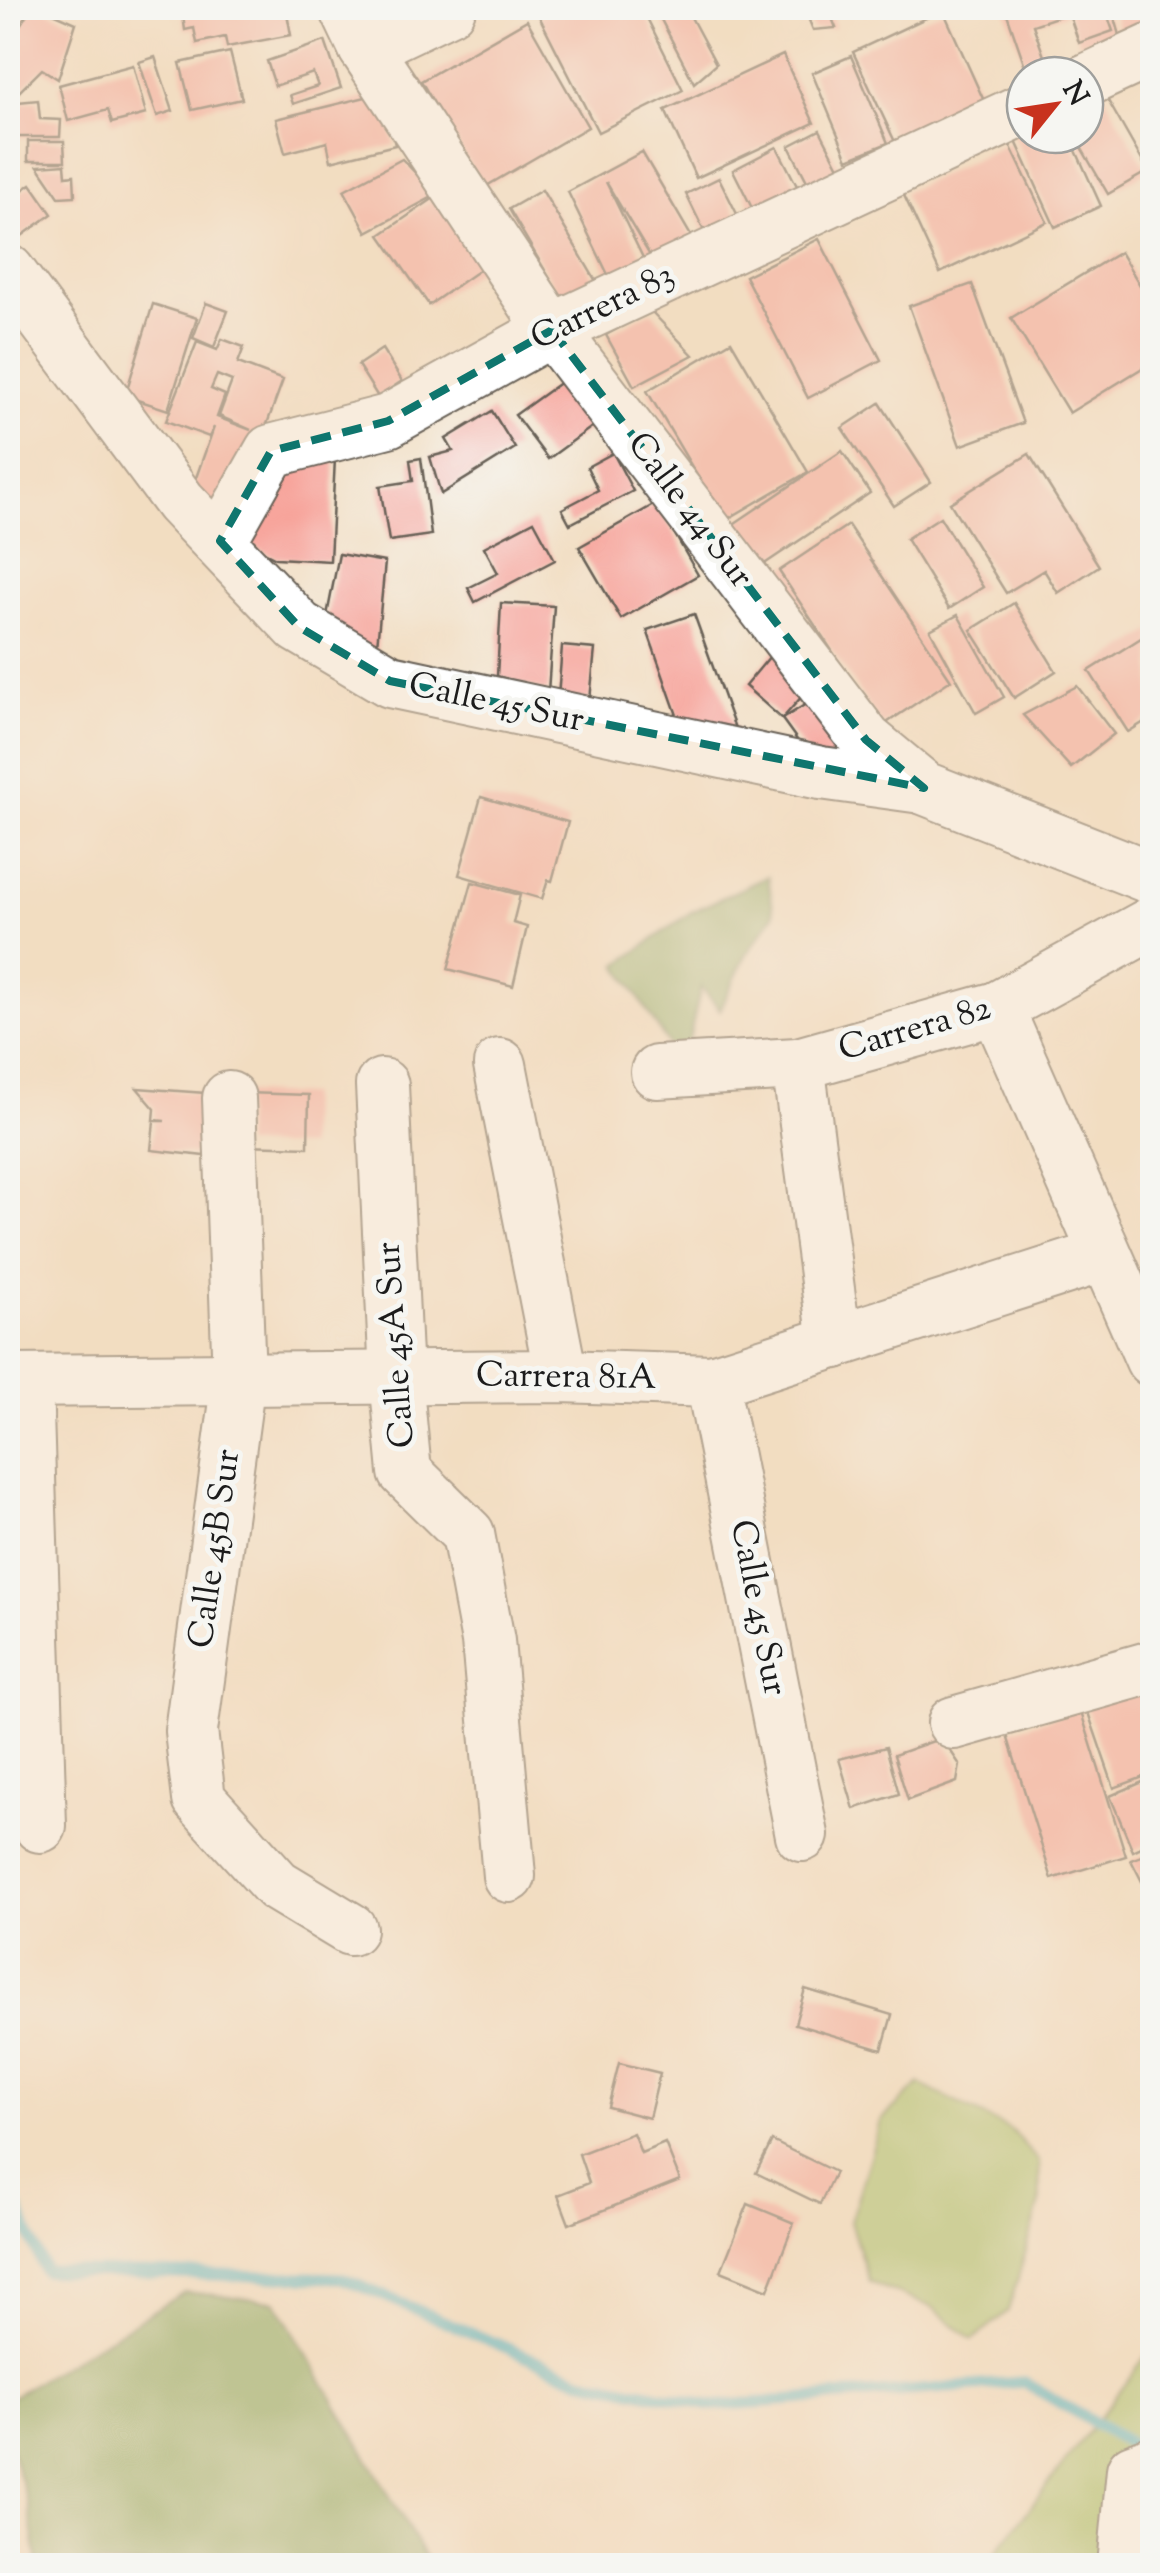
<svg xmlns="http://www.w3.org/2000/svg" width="1160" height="2573" font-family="'Sorts Mill Goudy',serif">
	<rect width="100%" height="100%" fill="#f6f6f2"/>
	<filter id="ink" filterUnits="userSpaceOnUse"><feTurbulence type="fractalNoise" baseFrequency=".01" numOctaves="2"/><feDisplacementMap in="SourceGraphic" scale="20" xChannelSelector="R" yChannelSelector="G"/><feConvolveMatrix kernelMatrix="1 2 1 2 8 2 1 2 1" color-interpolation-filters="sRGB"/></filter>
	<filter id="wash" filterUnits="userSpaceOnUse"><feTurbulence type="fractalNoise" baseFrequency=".0048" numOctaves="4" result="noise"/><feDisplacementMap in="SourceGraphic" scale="40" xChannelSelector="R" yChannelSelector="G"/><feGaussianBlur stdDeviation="2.25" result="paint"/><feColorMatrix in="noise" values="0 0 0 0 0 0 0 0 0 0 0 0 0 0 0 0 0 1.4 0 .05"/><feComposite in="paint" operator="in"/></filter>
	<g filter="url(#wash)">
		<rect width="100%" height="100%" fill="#f2ddc1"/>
		<g fill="#a3bf66" stroke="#606e41" stroke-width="2.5">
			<path d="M920,2084L1011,2130L1039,2162L1040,2203L1008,2311L973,2340L932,2307L869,2282L850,2222L881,2121Z"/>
			<path d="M1152,2348V2565H1037L994,2555Z"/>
		</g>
		<g fill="#82a65b" stroke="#4f613c" stroke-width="2.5">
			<path d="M768,876L774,915L746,955L720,1010L701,987L687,1048L673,1052L618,965L691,912Z"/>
			<path d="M184,2292L276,2301L430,2565H38L29,2507L8,2441V2399Z"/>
		</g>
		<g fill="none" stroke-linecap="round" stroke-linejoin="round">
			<path stroke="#47b1c5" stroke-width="12" d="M8,2184L45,2271L342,2278L580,2379L712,2406L1024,2382L1132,2445L1142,2455"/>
		</g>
		<g id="blocks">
			<g fill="#f7a39a" fill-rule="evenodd">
				<path d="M31,8H42L76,23L58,79L42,69L18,93L8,92V44Z"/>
				<path d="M227,8H286L291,35L227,47L225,37L197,43L194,28L185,30L183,16Z"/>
				<path d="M556,8H642L683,90L598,132L539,16Z"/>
				<path d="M655,8H686L716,64L694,83Z"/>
				<path d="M804,8H828L836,28L813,30Z"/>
				<path d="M1005,8H1064L1066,14L1033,25L1045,59L1025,66Z"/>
				<path d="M1067,8H1105L1113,31L1079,43Z"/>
				<path d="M1112,8H1152V26L1120,35Z"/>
				<path d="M943,10L984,101L896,144L853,52Z"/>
				<path d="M527,20L588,127L483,188L421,81Z"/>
				<path d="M325,41L341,88L293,104L290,95L318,86L313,73L275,86L267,61Z"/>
				<path d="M230,52L242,99L192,110L180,63Z"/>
				<path d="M783,55L814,123L696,178L665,110Z"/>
				<path d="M851,56L888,143L848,159L812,73Z"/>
				<path d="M155,57L173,111L157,116L139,62Z"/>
				<path d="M133,65L146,114L112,123L108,110L68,121L59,85Z"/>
				<path d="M1098,83L1148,171L1108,194L1074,135H1085V90Z"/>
				<path d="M382,93L395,145L331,161L327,142L285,153L276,119Z"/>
				<path d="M38,100L40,119L61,120L60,137H8V103Z"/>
				<path d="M1010,128L1025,135H1069L1101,206L1055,227Z"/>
				<path d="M820,130L840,169L809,185L789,146Z"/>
				<path d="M28,141H64L65,161H28Z"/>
				<path d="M1009,143L1047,222L940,273L903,193Z"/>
				<path d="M777,147L800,192L708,239L686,194L719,178L737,214H755L733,170Z"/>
				<path d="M642,152L697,246L658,269L606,182L649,270L614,287L568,192Z"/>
				<path d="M402,159L436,195L367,232L344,190Z"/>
				<path d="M65,164L66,176L74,175L75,196L59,197L38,166Z"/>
				<path d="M8,181L17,194L31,184L52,214L8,246Z"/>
				<path d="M542,190L603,293L570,313L509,209Z"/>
				<path d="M437,196L485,266L429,305L380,235Z"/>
				<path d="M819,239L881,360L808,398L745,276Z"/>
				<path d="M1120,252L1152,305V362L1069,413L1011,318Z"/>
				<path d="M972,284L1023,423L960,446L909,306Z"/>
				<path d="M206,303L228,311L214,347L193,338Z"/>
				<path d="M153,304L197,318L168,410L125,396Z"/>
				<path d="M651,311L693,355L634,386L606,335Z"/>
				<path d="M222,339L244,347L238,363L283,380L263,435L222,525L192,489L214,427L209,437L166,421L197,342L217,350ZM217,375L232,381L219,416L251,430L217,417L225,395L211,389Z"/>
				<path d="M731,341L808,472L724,521L647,391Z"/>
				<path d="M382,349L402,381L378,397L358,365Z"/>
				<path d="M568,377L600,421L548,459L515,415Z"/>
				<path d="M880,403L931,482L894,506L842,428Z"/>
				<path d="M492,411L515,448L441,494L430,457L453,451L446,439Z"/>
				<path d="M842,451L870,493L757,569L729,527Z"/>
				<path d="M613,453L633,491L570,524L562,509L598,490L587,467Z"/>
				<path d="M1029,454L1099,566L1058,593L1044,570L1006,593L950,503Z"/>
				<path d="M335,458L330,561L276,558L237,538L273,461Z"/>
				<path d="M421,458L431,535L389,541L380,486L413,481L410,460Z"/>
				<path d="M657,503L698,575L621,619L579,547Z"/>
				<path d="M940,517L983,587L949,609L906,539Z"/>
				<path d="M534,521L555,560L475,602L468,588L498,573L484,547Z"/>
				<path d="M848,525L951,680L882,726L779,571Z"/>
				<path d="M339,554L385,562L376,656L323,636Z"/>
				<path d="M501,603L554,606L548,692L497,676Z"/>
				<path d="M1014,603L1056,671L1014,698L971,630Z"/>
				<path d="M694,614L737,734L680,724L647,630Z"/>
				<path d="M958,615L1004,697L976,713L930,630Z"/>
				<path d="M1152,631V717L1128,732L1089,671Z"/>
				<path d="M562,646L595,649L590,700L558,697Z"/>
				<path d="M776,649L803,695L782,719L745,686Z"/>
				<path d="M1077,686L1114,734L1071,768L1023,715Z"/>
				<path d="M816,698L855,746L821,773L782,719Z"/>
				<path d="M481,797L568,822L552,881L548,880L542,899L459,875Z"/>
				<path d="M472,882L520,895L513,923L527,927L513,986L448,969Z"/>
				<path d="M137,1088L219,1094L213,1157L151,1150L154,1121H165L154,1120L155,1109Z"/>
				<path d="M245,1093L309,1095L308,1147L244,1145Z"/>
				<path d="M1146,1676L1152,1695V1774L1114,1788L1083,1698Z"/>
				<path d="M1080,1709L1126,1856L1052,1879L1006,1732Z"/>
				<path d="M942,1738L960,1765L957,1782L908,1800L894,1755Z"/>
				<path d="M886,1747L899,1794L854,1809L839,1759Z"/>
				<path d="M1152,1778V1842L1133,1851L1110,1796Z"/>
				<path d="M1152,1852V1901L1131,1860Z"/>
				<path d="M805,1989L892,2015L882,2050L795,2024Z"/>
				<path d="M619,2063L660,2073L649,2118L608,2107Z"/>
				<path d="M633,2133L641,2153L665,2143L680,2180L569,2224L558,2195L589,2183L579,2154Z"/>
				<path d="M772,2141L835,2172L820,2204L756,2173Z"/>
				<path d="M748,2204L794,2223L768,2290L721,2271Z"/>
			</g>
		</g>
	</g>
	<g filter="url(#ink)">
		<use href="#blocks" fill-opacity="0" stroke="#676056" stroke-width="2.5"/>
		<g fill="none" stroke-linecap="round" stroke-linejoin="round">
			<g stroke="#676056" stroke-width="56">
				<g id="minor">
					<path d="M346,8L365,48L552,330L866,740L924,788L1152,878"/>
					<path d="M365,48L449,8"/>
					<path d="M1085,81L1152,50"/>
					<path d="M8,271L180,502L299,627L390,681L821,773L922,787"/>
					<path d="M220,541L271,451L388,421L552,330L1025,109"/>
					<path d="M997,1008L1152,1360"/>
					<path d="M798,1064L835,1342"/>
					<path d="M500,1065L561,1376"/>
					<path d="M657,1072L798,1064L997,1008L1152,923"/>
					<path d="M382,1085L396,1378L405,1472L468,1534L488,1641L509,1876"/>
					<path d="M229,1098L239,1379L191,1731L199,1799L277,1885L350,1929"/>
					<path d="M8,1381L561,1376L712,1381L1105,1255"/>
					<path d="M26,1381L40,1826"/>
					<path d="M712,1381L802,1835"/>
					<path d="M954,1723L1152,1667"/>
					<path d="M1124,2566L1133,2470L1152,2463"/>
				</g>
			</g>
			<use href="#minor" stroke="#fff" stroke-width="52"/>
		</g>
	</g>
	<path d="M0 0H1160V2573H0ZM552,330L866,740L924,788L390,681L299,627L220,541L271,451L388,421Z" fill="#f2ddc1" fill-opacity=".55" fill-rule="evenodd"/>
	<path fill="none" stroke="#0f766e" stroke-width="8" stroke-dasharray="20 12" stroke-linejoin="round" d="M552,330L866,740L924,788L390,681L299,627L220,541L271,451L388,421Z"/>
	<g text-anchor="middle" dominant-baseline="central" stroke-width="10" stroke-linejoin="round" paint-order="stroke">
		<g font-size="35" fill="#1c1c1c" stroke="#f6f6f2">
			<text transform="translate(603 308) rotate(-26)">Carrera 83</text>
			<text transform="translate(689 511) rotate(53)">Calle 44 Sur</text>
			<text transform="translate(496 704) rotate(12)">Calle 45 Sur</text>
			<text transform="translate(915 1030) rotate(-16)">Carrera 82</text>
			<text transform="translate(397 1345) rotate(-94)">Calle 45A Sur</text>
			<text transform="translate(566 1378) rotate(1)">Carrera 81A</text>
			<text transform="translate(216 1549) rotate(-82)">Calle 45B Sur</text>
			<text transform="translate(757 1608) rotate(79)">Calle 45 Sur</text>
		</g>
	</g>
	<rect width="1160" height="2573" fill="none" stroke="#f6f6f2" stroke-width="40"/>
	<g transform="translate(1055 105) rotate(60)"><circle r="48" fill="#f6f6f2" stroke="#9f9f9c" stroke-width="2.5"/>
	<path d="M0-8L18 38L0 25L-18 38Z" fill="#c8321e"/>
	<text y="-15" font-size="28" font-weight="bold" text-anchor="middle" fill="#1c1c1c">N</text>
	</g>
</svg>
